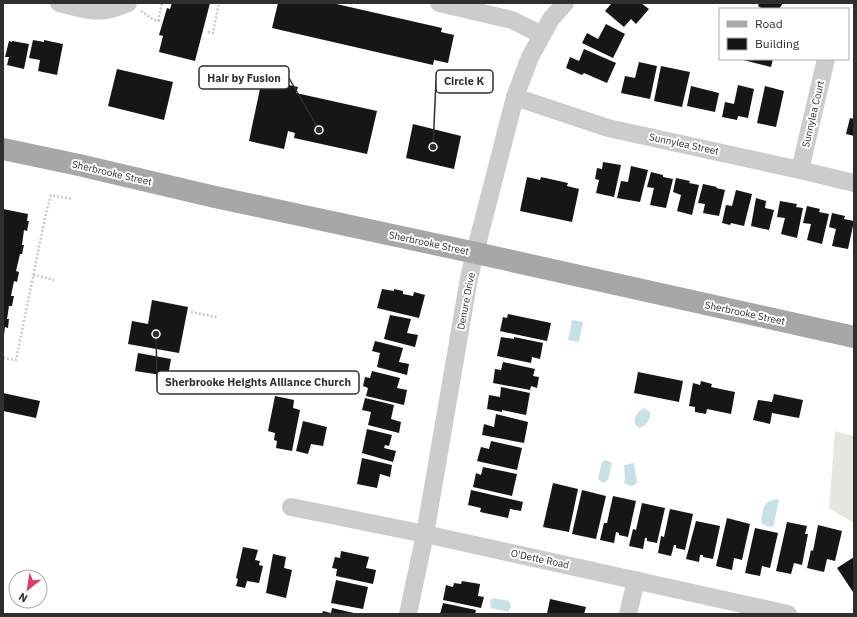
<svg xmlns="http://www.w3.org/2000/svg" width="857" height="617" font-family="'IBM Plex Sans',sans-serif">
	<rect width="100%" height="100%" fill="#fff"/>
	<path fill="#e4e8dc" d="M835,431L854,436V523L829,508Z"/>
	<g fill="#cae0e7">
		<path d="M572,320L583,322L579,342L568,340Z"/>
		<path d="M644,408L650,412C651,418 646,427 639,428C630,423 636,412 644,408Z"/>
		<path d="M606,460L612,463L608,480L603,483L599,480L598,478L602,462Z"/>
		<path d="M634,463L637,482L635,485L630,486L624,483L625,478L624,465Z"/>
		<path d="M777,499L779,500L773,527L763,525L761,522C764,507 761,503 777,499Z"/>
		<path d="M493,598L509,601L511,606L508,612L491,608L490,601Z"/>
	</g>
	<g fill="#161616">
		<path d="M172,3H210L195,61L159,52L163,36L159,35L167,8L170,9Z"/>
		<path d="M278,3H332L442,28L441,32L454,35L448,63L434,60L433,65L272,28Z"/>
		<path d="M612,3H641L649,9L636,24L631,19L624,27L605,11Z"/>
		<path d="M759,3H783L779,9H760L761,8L758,6Z"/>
		<path d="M606,24L625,34L613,58L582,43L587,33L598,39Z"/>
		<path d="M33,40L44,42V40L63,44L57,75L38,71L40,60L29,58Z"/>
		<path d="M9,41L12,42V41L29,44L24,69L7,65L9,57H5Z"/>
		<path d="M584,49L616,63L607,83L584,73L582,75L566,68L570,57L579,61Z"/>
		<path d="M739,59H773L771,67Z"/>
		<path d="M639,62L657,66L650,99L621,93L625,76L635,78Z"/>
		<path d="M661,66L690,72L682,107L654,101Z"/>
		<path d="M117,69L173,82L164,120L108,106Z"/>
		<path d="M262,79L298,87L296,93L377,111L367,154L294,138L295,133L288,131L284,149L249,141Z"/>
		<path d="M738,85L754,89L748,118L738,116L737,120L722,117L725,102L734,104Z"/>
		<path d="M691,86L719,93L715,112L687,106Z"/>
		<path d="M765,86L784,91L776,127L757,123Z"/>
		<path d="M850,118L854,119V136L846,134Z"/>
		<path d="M413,124L461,136L454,169L406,158Z"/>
		<path d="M603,162L621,165L614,197L596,193L599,180L595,179L597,168L602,169Z"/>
		<path d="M631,166L648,170L640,202L617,198L621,181L628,182Z"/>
		<path d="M651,172L663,175V177L673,179L666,208L650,205L654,188L647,187Z"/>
		<path d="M527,177L540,180L541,177L568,183L567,186L579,189L572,222L520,211Z"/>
		<path d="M676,178L690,181L689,183L699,185L692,215L677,211L681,195L673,192Z"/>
		<path d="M703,184L717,187L716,188L725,190L719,216L703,213L705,204L698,203Z"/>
		<path d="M736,190L752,194L744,226L731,223L730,225L722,223L726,205L732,206Z"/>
		<path d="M756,198L766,201L765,208L774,210L769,230L751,226Z"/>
		<path d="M780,201L797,204L796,207L803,208L797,238L781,234L785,218L777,217Z"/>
		<path d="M807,206L820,209L819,212L829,214L822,244L807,240L811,224L803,223Z"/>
		<path d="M3,209L28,214L27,221H29L27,231L24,230L22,245H24L22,254H20L16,271L19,272L17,282L14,281L11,296H14L12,306H9L7,319H9L8,328L5,327L4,335Z"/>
		<path d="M832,213L845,216L844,219L854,221L848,249L832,246L836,229L829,227Z"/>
		<path d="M382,289L394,291V289L403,291V294L413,296L414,292L425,295L419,318L377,308Z"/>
		<path d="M152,300L188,307L179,353L128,344L132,321L148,324Z"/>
		<path d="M508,314L551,323L547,341L500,331L503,317L507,318Z"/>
		<path d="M390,315L411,319L407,333L418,335L415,347L384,339Z"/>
		<path d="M501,337L514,339V337L543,343L540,359L532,357L531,363L497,356Z"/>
		<path d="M375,341L403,348L399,362L409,364L407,375L377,367L380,353L372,351Z"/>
		<path d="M138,353L171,359L168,376L135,371Z"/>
		<path d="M503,362L535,369L533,376L539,377L537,388L531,386L530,390L493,383L495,369L501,370Z"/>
		<path d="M372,371L400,378L397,388L407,390L404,405L366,396L368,388L363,386L365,377L370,378Z"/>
		<path d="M638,372L683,381L679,402L634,393Z"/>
		<path d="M701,381L712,384L711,387L735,392L731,414L707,409L706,414L695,412V407L689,406L693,383L700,385Z"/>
		<path d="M501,387L530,393L526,415L502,410V412L487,409L489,395L500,397Z"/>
		<path d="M3,393L40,401L36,418L3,411Z"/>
		<path d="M774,394L803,400L799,418L772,413L770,424L753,420L758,400L772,402Z"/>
		<path d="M275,396L294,400L293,408L300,410L292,451L276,448L277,441L274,440L275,433L268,431Z"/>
		<path d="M365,398L394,405L391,419L401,422L399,433L368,425L371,412L362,410Z"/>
		<path d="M496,414L528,422L524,443L482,435L484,424L494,427Z"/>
		<path d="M303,421L327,427L323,446L311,444L308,454L296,451Z"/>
		<path d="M367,429L392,435L389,446L385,445L384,448L396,451L393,462L362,453Z"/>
		<path d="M491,441L522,448L517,470L477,461L481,447L489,449Z"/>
		<path d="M362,458L392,465L390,477L380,474L377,488L357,484Z"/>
		<path d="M483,467L517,474L512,496L473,487L476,473L481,475Z"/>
		<path d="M553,483L578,489L569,532L543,527Z"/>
		<path d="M471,490L523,502L521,511L510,509L508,518L480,512L481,508L468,505Z"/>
		<path d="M582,490L606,496L596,539L572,534Z"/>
		<path d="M613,496L636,501L628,537L619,535V533L616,532L614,543L600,540L604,523H607Z"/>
		<path d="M642,503L665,508L657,543L647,541V538H645L643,549L629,546L633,529L636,530Z"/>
		<path d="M670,509L693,514L685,550L676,548V545H674L671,556L658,553L661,536L664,537Z"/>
		<path d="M727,518L750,524L742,560L734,558L732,570L716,566Z"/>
		<path d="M696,521L720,526L713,559L703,557V555H700L699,562L686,559Z"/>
		<path d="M787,522L807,526L805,534H808L802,565L794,563L791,574L776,571Z"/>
		<path d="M818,525L842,531L835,561L827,559L824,572L807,568L811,550L813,551Z"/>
		<path d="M755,528L778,533L770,568L762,566L760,576L745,573Z"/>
		<path d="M243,547L258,550L255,560L260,561L259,565L263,566L259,583L247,581L245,588L236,586L238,579L236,578Z"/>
		<path d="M341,551L369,557L366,568L376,570L373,584L336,576L337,569L332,568L335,557L340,558Z"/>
		<path d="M273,554L286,557L284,568L292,570L286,598L266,593Z"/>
		<path d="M854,557V591L853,592L837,568Z"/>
		<path d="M336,580L368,587L363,609L331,603Z"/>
		<path d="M462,581L480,584L478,596L484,597L481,608L443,600L446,585L453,587L454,583L461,584Z"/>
		<path d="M550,599L586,607L584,614H547Z"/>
		<path d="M443,603L476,610L475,614H440Z"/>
		<path d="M332,608L354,613V614H322L323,611L331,613Z"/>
	</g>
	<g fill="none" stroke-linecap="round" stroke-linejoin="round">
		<g stroke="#c9c9c9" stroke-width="2.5" stroke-dasharray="2 2" stroke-linecap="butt">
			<path d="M141,11L154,20L161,21"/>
			<path d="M158,21L162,3"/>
			<path d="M208,32L213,33L219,3"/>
			<path d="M33,275L55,280"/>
			<path d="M191,312L217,317"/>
			<path d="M3,358L16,360L46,213L51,195L72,199"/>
		</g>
		<g stroke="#ccc" stroke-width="18">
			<path d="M59,3C88,10 99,16 128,3"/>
			<path d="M439,3L512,20L542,35"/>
			<path d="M515,97L608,128L800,170L854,183"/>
			<path d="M800,170L826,59"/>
			<path d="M291,507L425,534L788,614"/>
			<path d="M408,614L425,534L469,278L480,233L515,97L530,57L551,19L565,3"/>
			<path d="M628,614L636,580"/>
		</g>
		<path stroke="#a7a7a7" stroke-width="22" d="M3,149L79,165L215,197L476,253L854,337"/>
	</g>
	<g text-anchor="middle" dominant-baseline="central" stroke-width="4" stroke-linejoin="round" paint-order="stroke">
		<g font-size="10" fill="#2f2f2f" stroke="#fff">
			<text transform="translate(813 114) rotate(-77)">Sunnylea Court</text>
			<text transform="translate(684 144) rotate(12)">Sunnylea Street</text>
			<text transform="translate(112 173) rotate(13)">Sherbrooke Street</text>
			<text transform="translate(429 243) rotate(12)">Sherbrooke Street</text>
			<text transform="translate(466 301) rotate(-79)">Denure Drive</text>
			<text transform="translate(745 313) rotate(12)">Sherbrooke Street</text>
			<text transform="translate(540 559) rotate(12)">O'Dette Road</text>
		</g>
	</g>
	<path fill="none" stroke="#2f2f2f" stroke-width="1.5" d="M319 130L289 78M433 147L436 81M156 334L157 382"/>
	<g fill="#2f2f2f" stroke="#fff" stroke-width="1.5">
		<circle cx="319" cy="130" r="4"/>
		<circle cx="433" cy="147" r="4"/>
		<circle cx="156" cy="334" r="4"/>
	</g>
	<g fill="#fff" stroke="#2f2f2f" stroke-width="1.5">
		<rect x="199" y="66" width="90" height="23" rx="4"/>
		<rect x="436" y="70" width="57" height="23" rx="4"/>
		<rect x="157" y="371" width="202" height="23" rx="4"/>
	</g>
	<g font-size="11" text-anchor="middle" font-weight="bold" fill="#2f2f2f">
		<text x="244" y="82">Hair by Fusion</text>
		<text x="464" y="85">Circle K</text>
		<text x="258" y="386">Sherbrooke Heights Alliance Church</text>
	</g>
	<rect width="857" height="617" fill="none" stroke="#2f2f2f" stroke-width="8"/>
	<rect x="719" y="8" width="130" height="52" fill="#ffffff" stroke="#acacac"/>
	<rect x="727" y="21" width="20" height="6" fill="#a7a7a7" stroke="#acacac"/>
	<text x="755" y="28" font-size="12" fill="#2f2f2f">Road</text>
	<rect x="727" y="38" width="20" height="12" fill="#161616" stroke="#acacac"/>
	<text x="755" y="48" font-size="12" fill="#2f2f2f">Building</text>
	<g transform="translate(28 589) rotate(210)"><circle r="19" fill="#ffffff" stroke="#acacac"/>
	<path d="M0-3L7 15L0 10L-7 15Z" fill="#d44462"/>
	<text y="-6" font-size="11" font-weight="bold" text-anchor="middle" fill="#2f2f2f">N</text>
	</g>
</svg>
